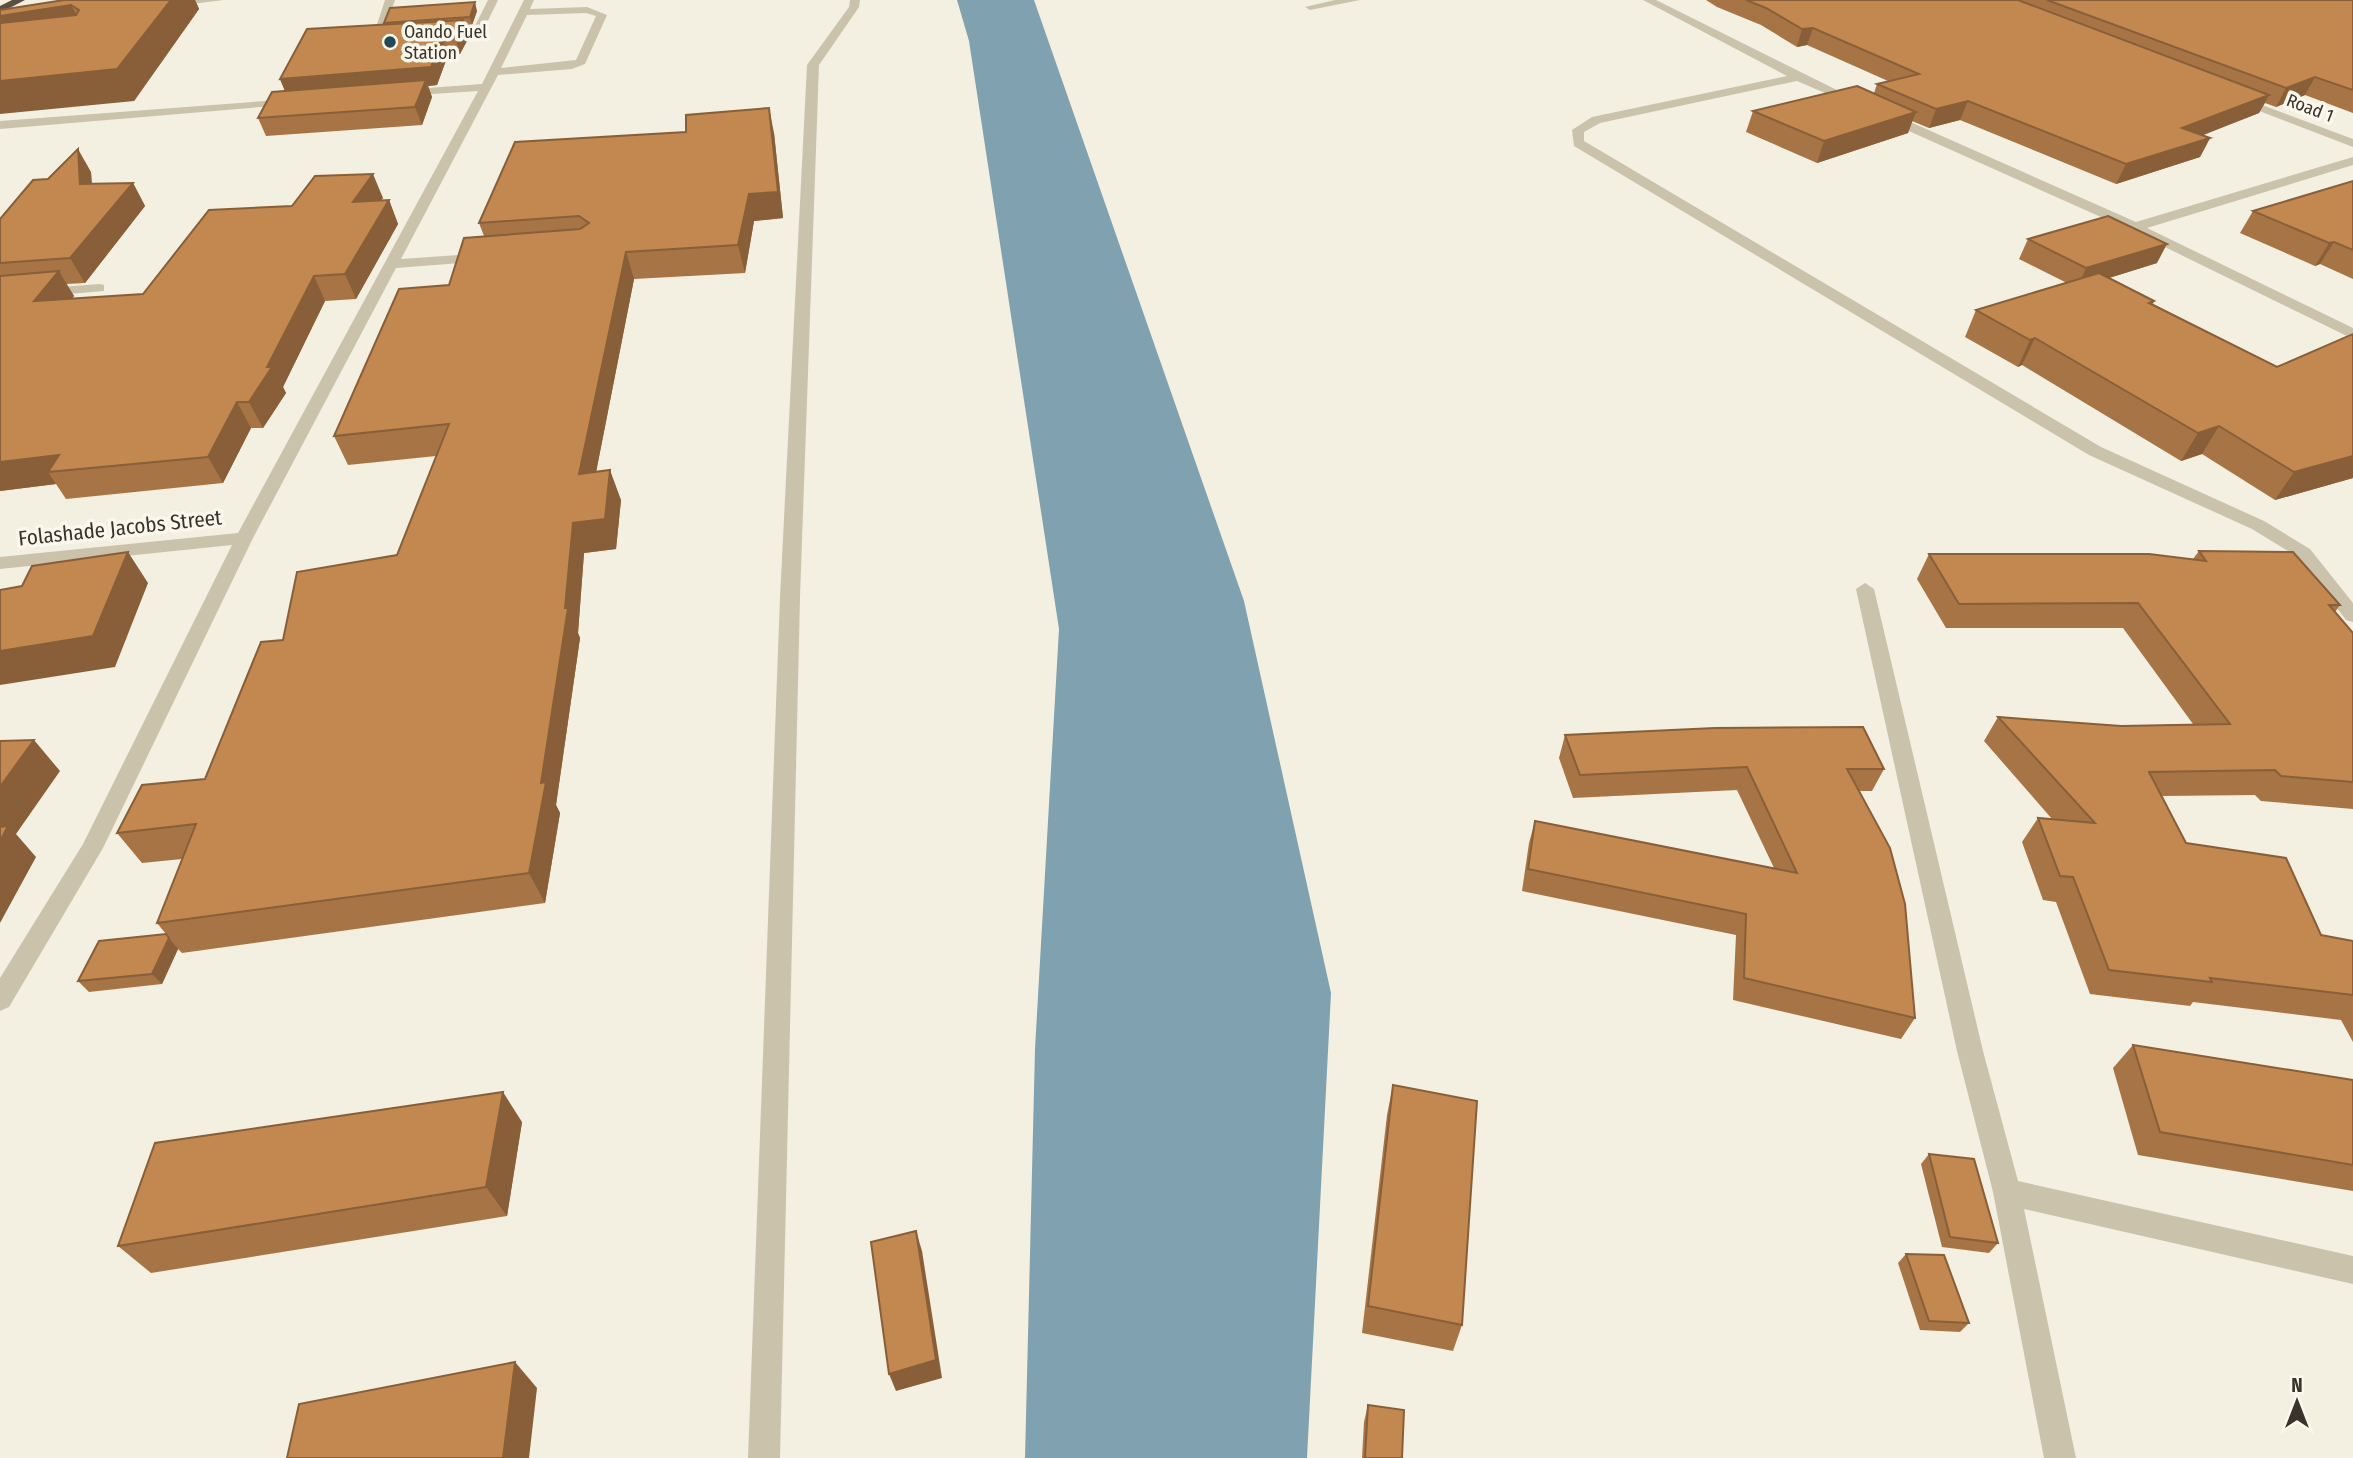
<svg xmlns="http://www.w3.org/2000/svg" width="2353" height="1458" font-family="'Fira Sans Condensed',sans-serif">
	<rect width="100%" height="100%" fill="#f3efe1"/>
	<path fill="#80a1af" d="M957,0H1034L1244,601L1331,993L1307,1458H1025L1035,1049L1059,629L969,41Z"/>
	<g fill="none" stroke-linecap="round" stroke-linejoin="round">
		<g fill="#cbc2ac" fill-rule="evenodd">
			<path d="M179,0H224L167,7L162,4Z"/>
			<path d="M385,0H395L383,34L394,37L372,40Z"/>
			<path d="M488,0H498L482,33L439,37L434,34L474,28Z"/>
			<path d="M524,0H534L530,9L587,7L607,15L585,64L572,69L498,75L401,259L487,253L494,257L487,261L396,268L253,538L103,848L9,1007L0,1011V978L83,844L232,545L0,569V557L238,533L478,91L401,96L395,93L401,90L482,84ZM586,13L596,16L576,60L501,68L527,15Z"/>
			<path d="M850,0H860L859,7L819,65L800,597L780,1458H748L780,597L807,65L849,7Z"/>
			<path d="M1335,0H1360L1310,10L1305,7Z"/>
			<path d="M1643,0H1656L1863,103L1853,105L1797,81L1600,123L1584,132V141L2101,447L2264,521L2310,549L2353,603V622L2346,620L2298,557L2252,529L2089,455L1574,146L1572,130L1592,117L1787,76Z"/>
			<path d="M2233,97H2241L2353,139V147L2233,101Z"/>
			<path d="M292,99L296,100V104L0,129V121Z"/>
			<path d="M1882,113H1890L2136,222L2353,157V165L2147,228L2353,328V339L2130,230L1882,119Z"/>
			<path d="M99,284L104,285V291L0,300V292Z"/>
			<path d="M1865,583L1874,589L1983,1051L2018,1181L2353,1256V1284L2024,1209L2076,1458H2044L1993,1192L1957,1051L1856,589Z"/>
		</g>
		<path fill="#5a5042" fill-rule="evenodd" d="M12,0H25L0,13V6Z"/>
	</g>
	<g fill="#a77545">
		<path d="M171,0H195L199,9L134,101L0,10Z"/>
		<path d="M1706,0H2353V113L2305,95L2276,107L2265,103L2259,113L2202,135L2210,138L2200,157L2116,184L1960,120L1929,128L1912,121L1908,133L1817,163L1746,132L1753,111L1874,93L1877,84L1888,81L1807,45L1797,47L1761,25L1717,7Z"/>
		<path d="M477,11L472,25L465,26L469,37L460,54L448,55L437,85L428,86L432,97L422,125L266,136L258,118L285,91L280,79L384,24V23Z"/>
		<path d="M774,133L783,218L754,221L745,273L634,279L596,472L621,500L616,549L584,553L578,633L580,638L556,805L560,813L545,903L182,953L178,949L162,984L89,992L78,981L166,934L157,923L182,859L142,863L117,833L205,779L283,640L397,555L436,456L348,465L334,436L449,285L484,236L479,223Z"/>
		<path d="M91,172L92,184L133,183L145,206L85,283L66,284L74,296L72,299L143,294L292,206L383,198L381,200H389L398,224L356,299L325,301L283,387L286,393L263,428H251L223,483L66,499L56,484L0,491V219L48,179Z"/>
		<path d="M2353,181V279L2320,264L2315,266L2240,233L2253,211Z"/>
		<path d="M2028,239L2157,263L2109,278L2154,301L2153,304L2277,367L2353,334V478L2275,500L2202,454L2181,461L2022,365L2018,367L1965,337L1976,310L2067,283L2019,259Z"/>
		<path d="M2199,551L2340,605L2335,612L2353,633V809L2261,801L2255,795L2161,796L2186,843L2321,935L2353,941V1042L2341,1020L2193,1002L2190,1006L2090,994L2056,902L2043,900L2022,842L2038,818L2052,819L1984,741L1998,717L2121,726L2193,724L2123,628H1946L1917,579L1929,554L2193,559Z"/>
		<path d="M1565,735L1884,769L1872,791H1859L1915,1018L1901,1039L1733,1000L1736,935L1522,891L1529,843L1535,821L1774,868L1737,790L1573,798L1559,758Z"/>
		<path d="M2133,1045L2353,1080V1191L2138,1155L2113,1068Z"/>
		<path d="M1393,1085L1462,1325L1453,1351L1362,1333L1387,1115Z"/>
		<path d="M522,1122L507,1216L151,1273L118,1246Z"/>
		<path d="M1929,1154L1998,1243L1989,1253L1942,1247L1921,1164Z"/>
		<path d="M1906,1254L1969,1323L1960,1332L1920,1330L1898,1263Z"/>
		<path d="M1368,1405L1402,1458H1362L1364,1422Z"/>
	</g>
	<g fill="#885f38">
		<path d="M171,0H195L199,9L134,101L0,114V81Z"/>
		<path d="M475,2L477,11L472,25L470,17Z"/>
		<path d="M71,5L87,34L0,25V16Z"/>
		<path d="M463,20L469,37L460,54L455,37Z"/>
		<path d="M1813,28L1807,45L1797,47L1802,29Z"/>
		<path d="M442,38L448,55L437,85L428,86L432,97L422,125L415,107L287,96L280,79Z"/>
		<path d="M2315,77L2305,95L2276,107L2286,88Z"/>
		<path d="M2269,95L2259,113L2173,147L2182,128Z"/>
		<path d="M1968,101L1960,120L1929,128L1936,109Z"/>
		<path d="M769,108L774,133L783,218L754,221L745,273L738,245L749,194Z"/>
		<path d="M1916,112L1908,133L1817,163L1824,141Z"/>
		<path d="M2210,138L2200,157L2116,184L2126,164Z"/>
		<path d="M78,149L91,172L93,208L80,184Z"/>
		<path d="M373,174L383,198L363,226L353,202Z"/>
		<path d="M133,183L145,206L85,283L70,258Z"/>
		<path d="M389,200L398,224L356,299L345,274Z"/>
		<path d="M2334,242L2320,264L2315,266L2329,243Z"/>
		<path d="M2167,244L2157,263L2077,288L2086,268Z"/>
		<path d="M626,252L634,279L590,503L579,474Z"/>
		<path d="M59,271L74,296L50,326L34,301Z"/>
		<path d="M314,276L325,301L283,387L286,393L263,428L249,402Z"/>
		<path d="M2035,338L2022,365L2018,367L2030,340Z"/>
		<path d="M237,402L251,428L223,483L208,457Z"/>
		<path d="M2219,426L2202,454L2181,461L2198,433Z"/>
		<path d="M59,455L48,472L56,484L0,491V462Z"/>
		<path d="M2353,456V478L2275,500L2294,472Z"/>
		<path d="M610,470L621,500L616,549L584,553L578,633L580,638L556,805L560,813L545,903L529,873L573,523Z"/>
		<path d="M128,552L148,583L115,667L0,685V651Z"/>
		<path d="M34,740L60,771L16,834L36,857L0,923V787Z"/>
		<path d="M169,938L178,949L162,984L152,974Z"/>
		<path d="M503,1092L522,1122L507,1216L486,1187Z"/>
		<path d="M916,1231L922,1251L942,1378L896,1391L889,1374Z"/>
		<path d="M515,1362L537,1388L529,1458H503Z"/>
	</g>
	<g fill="#c28850" stroke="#885f38" stroke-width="2">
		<path d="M64,0H171L117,69L0,81V22L1,23L76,15L79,10L71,5L0,16V10Z"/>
		<path d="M1746,0H2018L2269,95L2182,128L2210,138L2126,164L1968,101L1936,109L1877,84L1919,74L1813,28L1802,29L1766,8Z"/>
		<path d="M2047,0H2353V90L2315,77L2286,88Z"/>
		<path d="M475,2L470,17L384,23L390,8Z"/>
		<path d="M463,20L455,37L442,38L431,67L280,79L307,29Z"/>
		<path d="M426,80L415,107L258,118L272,92Z"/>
		<path d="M1857,86L1916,112L1824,141L1753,111Z"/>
		<path d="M769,108L778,192L749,194L738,245L626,252L579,474L610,470L605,519L573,523L565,608H568L541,783L546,782L529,873L157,923L196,824L117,833L142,785L205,779L261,642L283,640L297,572L397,555L449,424L334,436L399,289L449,285L464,238L580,229L589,223L579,216L479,223L515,142L686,132V115Z"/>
		<path d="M78,149L80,184L133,183L70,258L0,263V219L33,180L48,179Z"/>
		<path d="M373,174L353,202L389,200L345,274L314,276L267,367H272L249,402H237L208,457L48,472L59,455L0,462V276L59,271L34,301L143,294L209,210L292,206L315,176Z"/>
		<path d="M2353,181V250L2334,242L2329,243L2253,211Z"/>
		<path d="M2108,216L2167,244L2086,268L2028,239Z"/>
		<path d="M2099,273L2154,301L2149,303L2277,367L2353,334V456L2294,472L2219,426L2198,433L2035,338L2030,340L1976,310Z"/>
		<path d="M2199,551L2293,552L2340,605H2329L2353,633V782L2281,776L2275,770L2149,772L2186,843L2286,858L2321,935L2353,941V995L2210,978L2212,982L2109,970L2073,877L2060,876L2038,818L2095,823L1998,717L2121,726L2230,724L2138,603L1959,604L1929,554H2149L2206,561Z"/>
		<path d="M128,552L93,636L0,651V590L22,586L32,566Z"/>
		<path d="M1863,727L1884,769H1847L1890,848L1905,904L1915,1018L1744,978L1746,914L1528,869L1535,821L1797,873L1747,767L1580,775L1565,735L1715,728Z"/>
		<path d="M34,740L0,787V741Z"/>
		<path d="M8,826L0,841V827Z"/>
		<path d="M166,934L169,938L152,974L78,981L99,941Z"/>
		<path d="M2133,1045L2353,1080V1165L2160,1132Z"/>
		<path d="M1393,1085L1477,1101L1462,1325L1368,1306Z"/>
		<path d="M503,1092L486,1187L118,1246L155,1143Z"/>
		<path d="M1929,1154L1974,1159L1998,1243L1950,1237Z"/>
		<path d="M916,1231L936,1360L889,1374L871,1242Z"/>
		<path d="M1906,1254L1944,1255L1969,1323L1929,1321Z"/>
		<path d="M515,1362L503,1458H287L299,1404Z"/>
		<path d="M1368,1405L1404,1410L1402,1458H1365Z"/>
	</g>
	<circle fill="#22485a" stroke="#faf7ed" stroke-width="2.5" cx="390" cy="42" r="7"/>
	<g text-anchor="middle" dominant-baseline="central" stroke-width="7" stroke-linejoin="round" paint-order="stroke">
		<g font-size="18" fill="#39332b" stroke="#faf7ed" text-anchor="start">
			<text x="404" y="32">Oando Fuel<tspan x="404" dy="21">Station</tspan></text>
		</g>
		<g font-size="18" fill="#39332b" stroke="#faf7ed">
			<text transform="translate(2310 108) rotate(21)">Road 1</text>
		</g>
		<g font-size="21" fill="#39332b" stroke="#faf7ed">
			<text transform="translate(120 528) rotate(-6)">Folashade Jacobs Street</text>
		</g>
	</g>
	<g transform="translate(2297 1402)" stroke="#faf7ed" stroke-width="5" paint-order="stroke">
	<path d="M0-5L12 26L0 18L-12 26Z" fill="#39332b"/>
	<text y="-10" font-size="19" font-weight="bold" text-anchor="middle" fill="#39332b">N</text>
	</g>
</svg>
